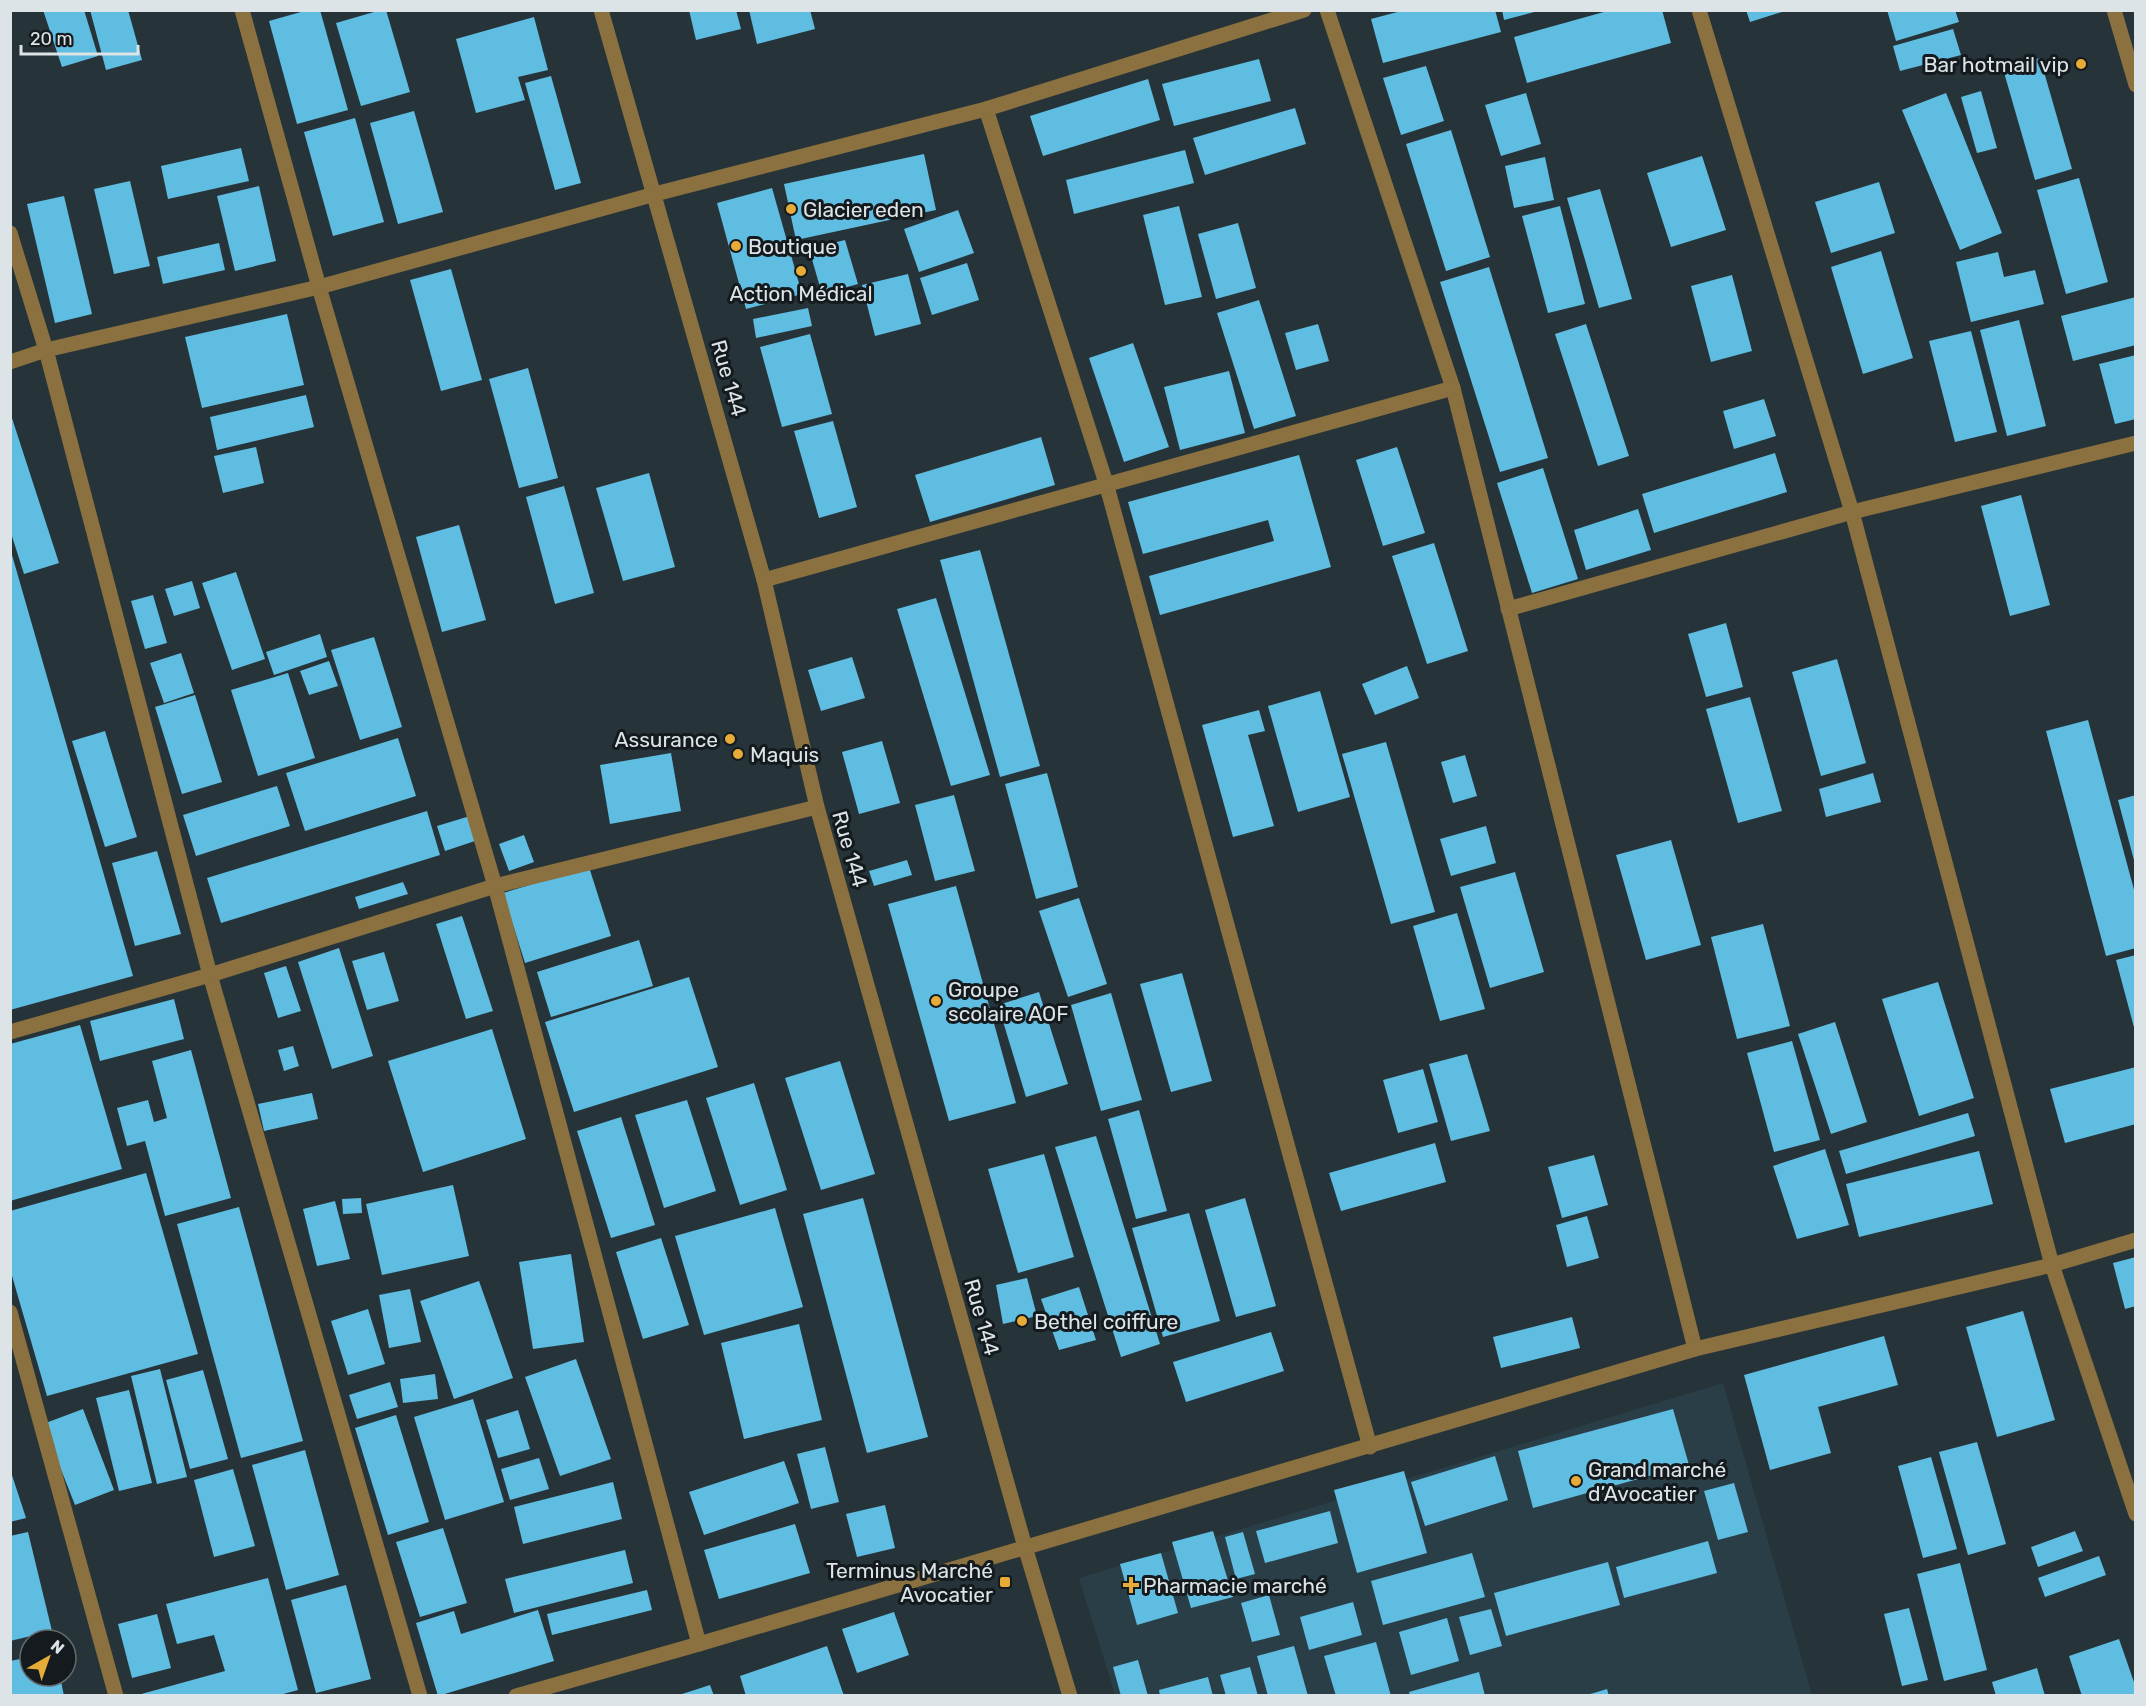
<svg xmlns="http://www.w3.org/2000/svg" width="2146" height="1706" font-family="Rubik,sans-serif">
	<rect width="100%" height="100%" fill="#263439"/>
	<path fill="#2a3e47" d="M1723,1383L1812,1695H1115L1079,1578Z"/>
	<g fill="#5fbde2">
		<path d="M43,10H84L98,56L62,67Z"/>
		<path d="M90,10H128L142,60L106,70Z"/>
		<path d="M308,10H320L348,110L297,124L269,21Z"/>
		<path d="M381,10H386L410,92L361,106L336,23Z"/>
		<path d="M689,10H736L741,29L696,40Z"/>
		<path d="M749,10H810L815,29L757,44Z"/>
		<path d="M1405,10H1495L1501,32L1383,63L1371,19Z"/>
		<path d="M1502,10H1538V11L1504,20Z"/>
		<path d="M1611,10H1662L1671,43L1527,83L1514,37Z"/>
		<path d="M1746,10H1785V11L1750,22Z"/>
		<path d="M1887,10H1955L1959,22L1896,41Z"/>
		<path d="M534,17L548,70L518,77L525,100L476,113L456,39Z"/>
		<path d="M1953,29L1961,55L1900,71L1893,46Z"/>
		<path d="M2040,58L2072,169L2035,180L2003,69Z"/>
		<path d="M1259,59L1271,101L1174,126L1162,84Z"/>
		<path d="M1426,66L1444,121L1401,135L1383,78Z"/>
		<path d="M551,76L581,183L555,190L525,83Z"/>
		<path d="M1148,79L1160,120L1043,156L1030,116Z"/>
		<path d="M1981,91L1997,148L1977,153L1961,97Z"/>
		<path d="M1526,93L1541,144L1501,156L1485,105Z"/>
		<path d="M1946,93L2002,233L1960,250L1902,110Z"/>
		<path d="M1295,108L1306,144L1205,175L1193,138Z"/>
		<path d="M414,111L443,212L398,224L370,123Z"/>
		<path d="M355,118L384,222L333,236L304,132Z"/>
		<path d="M1451,130L1490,257L1446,271L1406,144Z"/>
		<path d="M241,148L249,181L168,199L161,166Z"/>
		<path d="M1185,150L1194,183L1074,214L1066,180Z"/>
		<path d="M924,154L936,210L796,240L784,184Z"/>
		<path d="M1702,156L1726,230L1671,247L1647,173Z"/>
		<path d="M1545,157L1554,200L1514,208L1505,166Z"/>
		<path d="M2079,178L2108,282L2066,294L2037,190Z"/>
		<path d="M130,181L150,266L114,274L94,189Z"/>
		<path d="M1879,182L1895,233L1831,253L1815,202Z"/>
		<path d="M259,186L276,261L235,271L217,196Z"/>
		<path d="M772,188L802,294L746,309L717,203Z"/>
		<path d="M1600,189L1632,299L1599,308L1567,198Z"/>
		<path d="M64,196L92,314L55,323L27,204Z"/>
		<path d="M1179,206L1202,297L1165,305L1143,215Z"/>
		<path d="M1560,206L1585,304L1548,313L1522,216Z"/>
		<path d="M958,210L974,253L919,272L904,229Z"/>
		<path d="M1238,223L1256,288L1216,299L1198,234Z"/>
		<path d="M845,240L858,284L822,294L809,249Z"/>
		<path d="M219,243L225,270L163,284L157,257Z"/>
		<path d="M1881,251L1913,358L1863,374L1831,267Z"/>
		<path d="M1998,252L2004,277L2035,270L2044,304L1971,322L1956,262Z"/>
		<path d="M967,263L979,300L932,315L920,278Z"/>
		<path d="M1489,267L1548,458L1500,472L1440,282Z"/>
		<path d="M451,269L482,380L441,391L410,280Z"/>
		<path d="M908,274L921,324L875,336L862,285Z"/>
		<path d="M1732,275L1752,351L1711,362L1691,286Z"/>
		<path d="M2136,297V345L2073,361L2061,316Z"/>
		<path d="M1259,300L1296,416L1254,429L1217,313Z"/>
		<path d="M808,308L812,326L756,338L753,319Z"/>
		<path d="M287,314L304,385L202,408L185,337Z"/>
		<path d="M2019,320L2046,426L2007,436L1980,330Z"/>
		<path d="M1318,324L1329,361L1296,370L1285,333Z"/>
		<path d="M1586,324L1629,456L1598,466L1555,334Z"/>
		<path d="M1971,331L1997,432L1955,442L1929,341Z"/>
		<path d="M810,334L832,414L782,427L760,347Z"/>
		<path d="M1133,343L1169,447L1124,462L1089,358Z"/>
		<path d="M2136,355V419L2115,424L2099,364Z"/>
		<path d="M528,368L558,478L519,488L489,379Z"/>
		<path d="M1229,371L1245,433L1180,450L1164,387Z"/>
		<path d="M306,395L314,427L217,450L210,417Z"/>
		<path d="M1764,399L1776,436L1734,449L1723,411Z"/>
		<path d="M10,412L59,563L24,574L10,530Z"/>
		<path d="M833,421L857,507L819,518L794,431Z"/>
		<path d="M1041,437L1055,485L930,522L915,475Z"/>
		<path d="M256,447L264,483L223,493L214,456Z"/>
		<path d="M1397,447L1425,533L1383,546L1356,460Z"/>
		<path d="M1775,453L1787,492L1654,533L1642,494Z"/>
		<path d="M1299,455L1331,567L1160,615L1149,576L1274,541L1268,520L1143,554L1128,502Z"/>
		<path d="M1543,468L1578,579L1532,593L1497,483Z"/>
		<path d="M649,473L675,567L623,581L596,488Z"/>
		<path d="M564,486L594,593L555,604L526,497Z"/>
		<path d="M2021,495L2050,605L2010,616L1981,506Z"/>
		<path d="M1638,509L1651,550L1586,570L1574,530Z"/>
		<path d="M459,525L486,620L442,632L416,537Z"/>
		<path d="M1434,543L1468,651L1427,664L1392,556Z"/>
		<path d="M10,548L133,976L10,1010Z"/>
		<path d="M980,550L1040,766L1000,777L940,560Z"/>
		<path d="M236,572L265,659L232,670L202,583Z"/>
		<path d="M192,581L200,608L174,616L165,589Z"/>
		<path d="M153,595L167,643L145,649L131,601Z"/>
		<path d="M936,598L990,775L951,786L897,609Z"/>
		<path d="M1726,623L1743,687L1706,697L1688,634Z"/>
		<path d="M320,634L327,657L274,675L266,652Z"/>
		<path d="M374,637L402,727L360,740L331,650Z"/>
		<path d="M181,653L194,693L164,703L150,663Z"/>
		<path d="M852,657L865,698L821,711L808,670Z"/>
		<path d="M1837,659L1866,763L1821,776L1792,672Z"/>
		<path d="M329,661L338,686L309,695L300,671Z"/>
		<path d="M1407,666L1419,698L1375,715L1362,684Z"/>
		<path d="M288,673L315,758L258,776L231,690Z"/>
		<path d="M1320,691L1350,797L1298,812L1268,706Z"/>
		<path d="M195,695L222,782L182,794L155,707Z"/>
		<path d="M1750,697L1782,811L1738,823L1706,709Z"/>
		<path d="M1259,710L1265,731L1248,735L1274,826L1233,837L1202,725Z"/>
		<path d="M2088,720L2136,897V948L2106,956L2046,731Z"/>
		<path d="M105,731L137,837L105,847L72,741Z"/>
		<path d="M398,738L416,796L305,831L286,773Z"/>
		<path d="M882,741L900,803L859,814L842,752Z"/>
		<path d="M1386,742L1435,912L1391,924L1342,754Z"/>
		<path d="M671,753L681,811L610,824L600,765Z"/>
		<path d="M1465,755L1477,796L1453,803L1441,762Z"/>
		<path d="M1047,773L1078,887L1036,899L1005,784Z"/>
		<path d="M1873,773L1881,802L1826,817L1819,789Z"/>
		<path d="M277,786L290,826L196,856L183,815Z"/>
		<path d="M954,795L975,871L935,881L915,805Z"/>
		<path d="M2136,795V864H2135L2118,800Z"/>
		<path d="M427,811L440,855L221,923L207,878Z"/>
		<path d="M470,816L478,840L445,851L437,826Z"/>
		<path d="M1486,826L1496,863L1451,876L1440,839Z"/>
		<path d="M524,835L534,862L509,871L499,844Z"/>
		<path d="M1671,840L1701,945L1646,960L1616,855Z"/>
		<path d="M157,851L181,934L135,946L112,863Z"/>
		<path d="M907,860L912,875L874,886L869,871Z"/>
		<path d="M589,867L611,936L525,963L503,893Z"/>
		<path d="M1515,872L1544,972L1490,988L1460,887Z"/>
		<path d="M403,882L408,894L359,909L355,897Z"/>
		<path d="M956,886L1016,1103L949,1121L888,904Z"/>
		<path d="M1079,898L1107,984L1068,997L1039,911Z"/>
		<path d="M1457,913L1485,1009L1440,1021L1413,926Z"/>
		<path d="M462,916L493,1011L466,1019L436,924Z"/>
		<path d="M1763,924L1790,1026L1737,1039L1711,937Z"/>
		<path d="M639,940L653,986L551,1017L537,972Z"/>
		<path d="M339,948L373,1056L332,1069L298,962Z"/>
		<path d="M384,952L399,1001L367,1010L352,961Z"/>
		<path d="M2136,955V1031H2135L2116,960Z"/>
		<path d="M286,966L301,1011L278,1018L264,973Z"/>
		<path d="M1182,973L1212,1081L1171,1092L1140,984Z"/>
		<path d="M689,977L718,1067L574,1112L545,1022Z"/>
		<path d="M1938,982L1974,1098L1919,1116L1882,999Z"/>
		<path d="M1039,992L1068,1084L1026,1097L998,1005Z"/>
		<path d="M1111,993L1142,1100L1101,1111L1071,1005Z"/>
		<path d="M174,999L184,1039L100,1061L90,1021Z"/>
		<path d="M1835,1022L1867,1122L1831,1134L1798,1034Z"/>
		<path d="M80,1025L122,1169L10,1201V1044Z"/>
		<path d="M492,1029L526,1139L423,1172L388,1061Z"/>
		<path d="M1792,1041L1820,1140L1774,1152L1747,1053Z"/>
		<path d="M293,1046L299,1066L284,1071L278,1050Z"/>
		<path d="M191,1050L231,1198L165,1216L145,1141L127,1146L117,1108L148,1100L154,1122L167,1118L152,1061Z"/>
		<path d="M1467,1054L1490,1131L1451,1141L1429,1064Z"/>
		<path d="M840,1061L875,1174L821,1190L785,1078Z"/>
		<path d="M2136,1067V1124L2065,1143L2050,1089Z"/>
		<path d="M1423,1069L1438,1122L1398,1133L1383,1080Z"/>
		<path d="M754,1083L787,1190L740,1205L706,1098Z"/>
		<path d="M312,1093L318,1119L264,1131L258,1104Z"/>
		<path d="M687,1100L716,1191L664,1208L635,1115Z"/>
		<path d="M1139,1110L1167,1211L1136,1219L1108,1119Z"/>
		<path d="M1968,1113L1975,1136L1846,1174L1839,1151Z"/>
		<path d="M621,1117L655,1225L611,1238L577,1131Z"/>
		<path d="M1096,1136L1160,1344L1121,1357L1055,1147Z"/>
		<path d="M1435,1143L1446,1182L1341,1211L1329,1173Z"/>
		<path d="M1825,1149L1849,1225L1797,1239L1773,1166Z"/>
		<path d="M1979,1151L1993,1204L1859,1237L1846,1184Z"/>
		<path d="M1044,1154L1074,1257L1018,1273L988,1169Z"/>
		<path d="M1594,1155L1608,1205L1562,1218L1548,1167Z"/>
		<path d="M146,1173L198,1354L47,1396L10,1269V1211Z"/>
		<path d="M453,1185L469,1256L382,1275L366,1204Z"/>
		<path d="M361,1198L362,1213L343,1214L342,1199Z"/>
		<path d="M863,1198L928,1437L867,1453L803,1214Z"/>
		<path d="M1245,1198L1276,1306L1236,1317L1205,1210Z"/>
		<path d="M335,1201L350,1259L317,1266L303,1209Z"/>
		<path d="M239,1207L303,1441L241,1458L177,1224Z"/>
		<path d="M775,1208L803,1307L704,1335L675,1236Z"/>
		<path d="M1189,1213L1220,1321L1163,1337L1132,1228Z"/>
		<path d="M1587,1216L1599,1258L1567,1267L1556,1225Z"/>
		<path d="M661,1238L689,1325L643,1339L616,1252Z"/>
		<path d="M571,1254L584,1342L533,1349L519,1262Z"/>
		<path d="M2136,1257V1306L2125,1309L2113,1263Z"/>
		<path d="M1027,1278L1037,1316L1003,1324L996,1285Z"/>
		<path d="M479,1281L513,1378L454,1399L420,1301Z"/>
		<path d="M1079,1287L1096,1340L1059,1350L1041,1299Z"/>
		<path d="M410,1289L421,1342L389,1348L379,1295Z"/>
		<path d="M368,1309L385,1364L348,1375L331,1321Z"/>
		<path d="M2023,1311L2055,1420L1997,1437L1966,1327Z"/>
		<path d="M1572,1317L1580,1348L1501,1368L1493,1337Z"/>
		<path d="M799,1324L822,1420L744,1439L721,1343Z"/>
		<path d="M1271,1332L1284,1371L1186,1402L1173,1362Z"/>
		<path d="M1884,1336L1898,1385L1818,1407L1831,1453L1770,1470L1744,1375Z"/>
		<path d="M576,1359L611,1459L560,1476L525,1377Z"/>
		<path d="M160,1369L187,1477L157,1484L131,1376Z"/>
		<path d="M203,1370L228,1459L190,1469L166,1380Z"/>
		<path d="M435,1374L438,1399L403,1403L400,1379Z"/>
		<path d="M390,1382L398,1407L357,1419L349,1395Z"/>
		<path d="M129,1390L152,1483L119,1491L96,1398Z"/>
		<path d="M473,1399L504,1502L445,1520L414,1417Z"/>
		<path d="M83,1409L114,1490L75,1505L43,1424Z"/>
		<path d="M1673,1409L1689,1465L1533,1508L1518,1451Z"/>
		<path d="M518,1410L530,1449L498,1458L486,1420Z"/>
		<path d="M396,1415L429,1522L388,1535L355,1428Z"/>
		<path d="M1977,1442L2006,1544L1968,1555L1939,1452Z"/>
		<path d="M825,1447L839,1502L811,1509L797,1454Z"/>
		<path d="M305,1450L339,1575L286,1590L252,1465Z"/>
		<path d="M1495,1456L1508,1500L1425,1526L1411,1482Z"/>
		<path d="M1931,1457L1957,1549L1923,1558L1898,1466Z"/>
		<path d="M539,1458L549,1489L510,1500L501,1469Z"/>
		<path d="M784,1461L799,1503L704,1535L689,1492Z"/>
		<path d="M10,1469L26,1518L10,1522Z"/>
		<path d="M233,1469L255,1546L214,1557L194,1480Z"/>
		<path d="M1404,1471L1427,1553L1357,1573L1334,1490Z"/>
		<path d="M613,1482L622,1519L523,1544L514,1507Z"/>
		<path d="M1734,1483L1748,1532L1718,1540L1704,1491Z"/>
		<path d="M885,1505L895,1548L857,1557L846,1514Z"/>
		<path d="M1330,1511L1338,1543L1265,1563L1256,1531Z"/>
		<path d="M795,1524L810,1573L719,1599L704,1550Z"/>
		<path d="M443,1528L467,1603L420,1617L396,1542Z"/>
		<path d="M1213,1531L1233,1597L1191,1608L1172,1542Z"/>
		<path d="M2075,1531L2083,1551L2038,1567L2031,1547Z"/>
		<path d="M28,1532L52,1631L10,1641V1536Z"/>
		<path d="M1243,1532L1255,1574L1236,1579L1225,1537Z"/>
		<path d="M1708,1541L1717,1573L1624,1598L1616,1567Z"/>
		<path d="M625,1550L633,1583L514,1613L505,1579Z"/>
		<path d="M1161,1553L1178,1613L1137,1625L1120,1564Z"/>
		<path d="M1472,1553L1485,1597L1383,1625L1371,1581Z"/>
		<path d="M2099,1556L2106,1575L2045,1597L2038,1578Z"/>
		<path d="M1608,1562L1620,1605L1506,1636L1494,1593Z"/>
		<path d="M1960,1563L1987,1670L1944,1681L1917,1574Z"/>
		<path d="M268,1578L298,1690L276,1696H134L225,1671L214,1635L177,1644L166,1604Z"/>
		<path d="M346,1585L371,1679L316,1693L291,1600Z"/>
		<path d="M647,1590L652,1610L552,1635L547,1614Z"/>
		<path d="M1269,1595L1280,1635L1252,1642L1241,1603Z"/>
		<path d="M1353,1602L1362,1635L1309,1650L1300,1617Z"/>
		<path d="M1909,1608L1928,1680L1902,1686L1884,1614Z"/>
		<path d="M1491,1609L1502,1646L1470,1655L1459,1617Z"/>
		<path d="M538,1610L554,1661L438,1696L416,1623L454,1611L461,1634Z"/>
		<path d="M894,1612L909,1655L857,1673L842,1629Z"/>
		<path d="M157,1614L171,1668L132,1678L118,1624Z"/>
		<path d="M1447,1618L1459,1661L1411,1675L1399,1632Z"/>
		<path d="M2119,1639L2136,1688V1696H2082L2069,1656Z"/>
		<path d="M1376,1642L1391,1696H1336L1324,1656Z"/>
		<path d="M827,1646L844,1696H746L740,1676Z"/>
		<path d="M1294,1646L1308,1696H1268L1257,1656Z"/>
		<path d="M30,1657V1676H60L64,1696H10V1661Z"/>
		<path d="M1138,1660L1148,1696H1121L1113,1667Z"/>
		<path d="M1250,1667L1258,1696H1226L1220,1675Z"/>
		<path d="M2037,1668L2045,1696H1996L1992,1682Z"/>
		<path d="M1479,1672L1485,1696H1410L1409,1692Z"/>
		<path d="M1208,1677L1213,1696H1160L1159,1690Z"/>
		<path d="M710,1685L714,1696H679V1695Z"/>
		<path d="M1607,1689L1609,1696H1587V1695Z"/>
	</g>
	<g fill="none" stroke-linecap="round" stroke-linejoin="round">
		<g stroke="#8b7040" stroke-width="15">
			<path d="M242,10L319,287L495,886L699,1644"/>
			<path d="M601,10L764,580L817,807L1025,1547L1070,1696"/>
			<path d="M1327,10L1453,388L1695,1349"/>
			<path d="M1699,10L1852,512L2052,1265L2136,1514"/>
			<path d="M2114,10L2136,85"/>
			<path d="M986,109L1106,483L1370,1447"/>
			<path d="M10,233L46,350L210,975L420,1696"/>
			<path d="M10,362L46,350L319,287L655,194L986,109L1304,10"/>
			<path d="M764,580L1453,388"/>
			<path d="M1508,609L1852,512L2136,443"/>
			<path d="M10,1032L210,975L495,886L817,807"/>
			<path d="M10,1312L116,1696"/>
			<path d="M516,1696L699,1644L1695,1349L2052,1265L2136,1240"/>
		</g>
	</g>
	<g fill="#e7ac37" stroke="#141a1d" stroke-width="2">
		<circle cx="2081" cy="64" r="6"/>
		<circle cx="791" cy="209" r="6"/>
		<circle cx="736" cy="246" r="6"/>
		<circle cx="801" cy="271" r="6"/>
		<circle cx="730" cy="739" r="6"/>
		<circle cx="738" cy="754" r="6"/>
		<circle cx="936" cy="1001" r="6"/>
		<circle cx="1022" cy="1321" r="6"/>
		<circle cx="1576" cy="1481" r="6"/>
		<rect x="999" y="1576" width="12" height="12" rx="3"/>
		<path d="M1128 1576h6v6h6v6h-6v6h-6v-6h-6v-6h6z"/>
	</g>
	<g text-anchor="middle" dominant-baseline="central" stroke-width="6" stroke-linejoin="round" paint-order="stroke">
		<g font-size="21" fill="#dce4e8" stroke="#141a1d" text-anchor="start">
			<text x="2069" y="64" text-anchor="end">Bar hotmail vip</text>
			<text x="803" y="209">Glacier eden</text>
			<text x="748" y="246">Boutique</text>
			<text x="801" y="293" text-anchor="middle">Action Médical</text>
			<text x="718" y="739" text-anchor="end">Assurance</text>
			<text x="750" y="754">Maquis</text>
			<text x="948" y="989">Groupe<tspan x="948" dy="24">scolaire AOF</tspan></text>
			<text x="1034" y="1321">Bethel coiffure</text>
			<text x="1588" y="1469">Grand marché<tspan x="1588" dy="24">d’Avocatier</tspan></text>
			<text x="993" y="1570" text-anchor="end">Terminus Marché<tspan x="993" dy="24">Avocatier</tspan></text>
			<text x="1143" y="1585">Pharmacie marché</text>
		</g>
		<g font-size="21" fill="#dce4e8" stroke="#141a1d">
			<text transform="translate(729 378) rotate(74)">Rue 144</text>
			<text transform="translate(850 849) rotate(74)">Rue 144</text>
			<text transform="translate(982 1317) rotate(74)">Rue 144</text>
		</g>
	</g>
	<rect width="2146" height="1706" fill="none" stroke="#dce4e8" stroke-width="24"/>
	<g transform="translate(48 1658) rotate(40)"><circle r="28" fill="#141a1d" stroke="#646b6e" stroke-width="1.5"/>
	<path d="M0-4.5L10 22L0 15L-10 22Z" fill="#e7ac37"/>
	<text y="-9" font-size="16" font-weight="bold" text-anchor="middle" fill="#dce4e8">N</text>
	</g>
	<path d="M21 45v9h117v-9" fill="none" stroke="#dce4e8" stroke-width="3"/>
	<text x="30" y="45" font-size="18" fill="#dce4e8" stroke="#141a1d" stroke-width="4.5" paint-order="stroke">20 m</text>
</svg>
